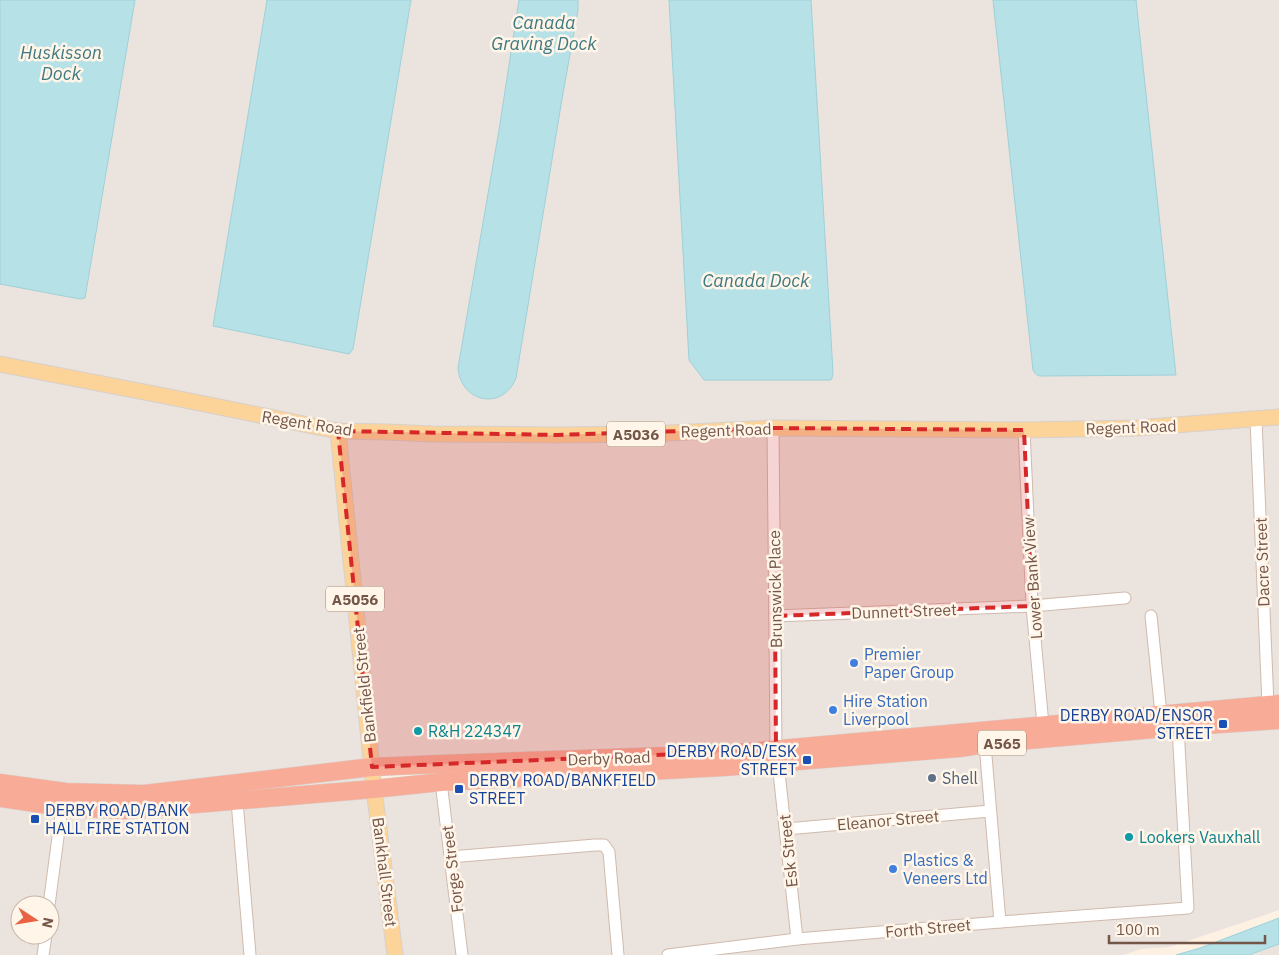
<svg xmlns="http://www.w3.org/2000/svg" width="1279" height="955" font-family="'IBM Plex Sans',sans-serif">
	<rect width="100%" height="100%" fill="#fcf1e2"/>
	<g fill="#ebe3dd" fill-rule="evenodd">
		<path d="M0,0H1279V704L1043,725L372,767L374,789L1279,720V910L1170,947L1141,949L1123,955H0ZM20,905H50V935H20Z"/>
		<path d="M1279,944V955H1250L1259,952Z"/>
	</g>
	<g fill="#b6e1e6" stroke="#9dd1d8">
		<path d="M0,0H135L85,298L80,299L0,284Z"/>
		<path d="M267,0H411L353,349L349,354L213,326Z"/>
		<path d="M519,0H578V10L562,99L516,378C503,411 461,403 458,368L499,130Z"/>
		<path d="M669,0H811L833,372L832,378L831,380H704L689,360Z"/>
		<path d="M993,0H1136L1176,375L1040,376C1036,375 1035,374 1033,370Z"/>
		<path d="M1279,918V944L1249,955H1176L1200,948Z"/>
	</g>
	<g fill="none" stroke-linecap="round" stroke-linejoin="round">
		<g stroke="#d0baac" stroke-width="13">
			<g id="minor">
				<path d="M1256,420L1268,705"/>
				<path d="M773,428L776,750"/>
				<path d="M1024,430L1032,606L1043,725"/>
				<path d="M775,616L1032,606L1125,598"/>
				<path d="M1151,616L1161,714"/>
				<path d="M985,744L1000,922"/>
				<path d="M778,763L797,939"/>
				<path d="M441,782L462,955"/>
				<path d="M237,801L250,955"/>
				<path d="M786,829L990,811"/>
				<path d="M450,857L595,845H604L609,852L618,955"/>
				<path d="M49,905L62,807"/>
				<path d="M43,955L46,935"/>
				<path d="M668,955L797,939L1000,922L1188,908L1178,727"/>
			</g>
		</g>
		<g stroke="#d8d0cc" stroke-width="17">
			<g id="major">
				<path d="M0,364L165,396L338,431L387,432L432,434L557,435L648,434L773,428L1024,430L1137,428L1279,417"/>
				<path d="M338,431L374,789L395,955"/>
			</g>
		</g>
		<g stroke="#d8d0cc" stroke-width="19">
			<g id="highway">
				<path d="M0,783L66,792L144,794L372,767L440,764L725,754L1279,704"/>
				<path d="M0,798L62,807L125,810L374,789L441,782L725,767L960,748L985,744L1178,727L1279,720"/>
			</g>
		</g>
		<use href="#minor" stroke="#fff" stroke-width="11"/>
		<use href="#major" stroke="#fcd399" stroke-width="15"/>
		<use href="#highway" stroke="#f8ac98" stroke-width="18"/>
	</g>
	<path fill="#d62828" fill-opacity="0.2" stroke="#d62828" stroke-width="4" stroke-dasharray="10 6" stroke-linejoin="round" d="M773,428L1024,430L1032,606L775,616L776,750L372,767L338,431L557,435Z"/>
	<g fill="#3f7fe0" stroke="#fff5e8" stroke-width="2">
		<circle cx="854" cy="663" r="5"/>
		<circle cx="833" cy="710" r="5"/>
		<circle cx="893" cy="869" r="5"/>
	</g>
	<g fill="#1a4fb4" stroke="#fff5e8" stroke-width="2">
		<rect x="1218" y="719" width="10" height="10" rx="2.5"/>
		<rect x="802" y="755" width="10" height="10" rx="2.5"/>
		<rect x="454" y="784" width="10" height="10" rx="2.5"/>
		<rect x="30" y="814" width="10" height="10" rx="2.5"/>
	</g>
	<g fill="#0f9aa8" stroke="#fff5e8" stroke-width="2">
		<circle cx="418" cy="731" r="5"/>
		<circle cx="1129" cy="837" r="5"/>
	</g>
	<circle fill="#5c6f8a" stroke="#fff5e8" stroke-width="2" cx="932" cy="778" r="5"/>
	<g text-anchor="middle" dominant-baseline="central" stroke-width="5" stroke-linejoin="round" paint-order="stroke">
		<g fill="#fff5e8" stroke="#9e8678" stroke-width="1">
			<rect x="607" y="421.5" width="58" height="25" rx="4"/>
			<rect x="326" y="586.5" width="58" height="25" rx="4"/>
			<rect x="978" y="730.5" width="48" height="25" rx="4"/>
		</g>
		<g font-size="15" font-weight="bold" fill="#745648">
			<text x="636" y="434">A5036</text>
			<text x="355" y="599">A5056</text>
			<text x="1002" y="743">A565</text>
		</g>
		<g font-size="16" fill="#745648" stroke="#fff5e8">
			<text transform="translate(307 423) rotate(9)">Regent Road</text>
			<text transform="translate(1131 427) rotate(-2)">Regent Road</text>
			<text transform="translate(726 430) rotate(-2)">Regent Road</text>
			<text transform="translate(1262 562) rotate(-92)">Dacre Street</text>
			<text transform="translate(1032 578) rotate(-94)">Lower Bank View</text>
			<text transform="translate(775 589) rotate(-91)">Brunswick Place</text>
			<text transform="translate(904 611) rotate(-2)">Dunnett Street</text>
			<text transform="translate(364 685) rotate(-96)">Bankfield Street</text>
			<text transform="translate(609 758) rotate(-2)">Derby Road</text>
			<text transform="translate(888 820) rotate(-5)">Eleanor Street</text>
			<text transform="translate(788 851) rotate(-96)">Esk Street</text>
			<text transform="translate(452 869) rotate(-97)">Forge Street</text>
			<text transform="translate(385 872) rotate(83)">Bankhall Street</text>
			<text transform="translate(928 928) rotate(-5)">Forth Street</text>
		</g>
		<g font-size="16" fill="#366cbe" stroke="#fff5e8" text-anchor="start">
			<text x="864" y="654">Premier<tspan x="864" dy="18">Paper Group</tspan></text>
			<text x="843" y="701">Hire Station<tspan x="843" dy="18">Liverpool</tspan></text>
			<text x="903" y="860">Plastics &amp;<tspan x="903" dy="18">Veneers Ltd</tspan></text>
		</g>
		<g font-size="16" fill="#164399" stroke="#fff5e8" text-anchor="end">
			<text x="1213" y="715">DERBY ROAD/ENSOR<tspan x="1213" dy="18">STREET</tspan></text>
			<text x="797" y="751">DERBY ROAD/ESK<tspan x="797" dy="18">STREET</tspan></text>
			<text x="469" y="780" text-anchor="start">DERBY ROAD/BANKFIELD<tspan x="469" dy="18">STREET</tspan></text>
			<text x="45" y="810" text-anchor="start">DERBY ROAD/BANK<tspan x="45" dy="18">HALL FIRE STATION</tspan></text>
		</g>
		<g font-size="16" fill="#0d838f" stroke="#fff5e8" text-anchor="start">
			<text x="428" y="731">R&amp;H 224347</text>
			<text x="1139" y="837">Lookers Vauxhall</text>
		</g>
		<g font-size="16" fill="#4e5e75" stroke="#fff5e8" text-anchor="start">
			<text x="942" y="778">Shell</text>
		</g>
		<g font-size="18" font-style="italic" fill="#3f7981" stroke="#fff5e8">
			<text x="544" y="22">Canada<tspan x="544" dy="21">Graving Dock</tspan></text>
			<text x="61" y="52">Huskisson<tspan x="61" dy="21">Dock</tspan></text>
			<text x="756" y="280">Canada Dock</text>
		</g>
	</g>
	<g transform="translate(35 920) rotate(102)"><circle r="24" fill="#fff5e8" stroke="#c7b5a8"/>
	<path d="M0-4L9 19L0 12L-9 19Z" fill="#e96245"/>
	<text y="-8" font-size="14" font-weight="bold" text-anchor="middle" fill="#745648">N</text>
	</g>
	<path d="M1109 935v8h156v-8" fill="none" stroke="#745648" stroke-width="2.5"/>
	<text x="1116" y="935" font-size="15" fill="#745648" stroke="#fff5e8" stroke-width="4" paint-order="stroke">100 m</text>
</svg>
